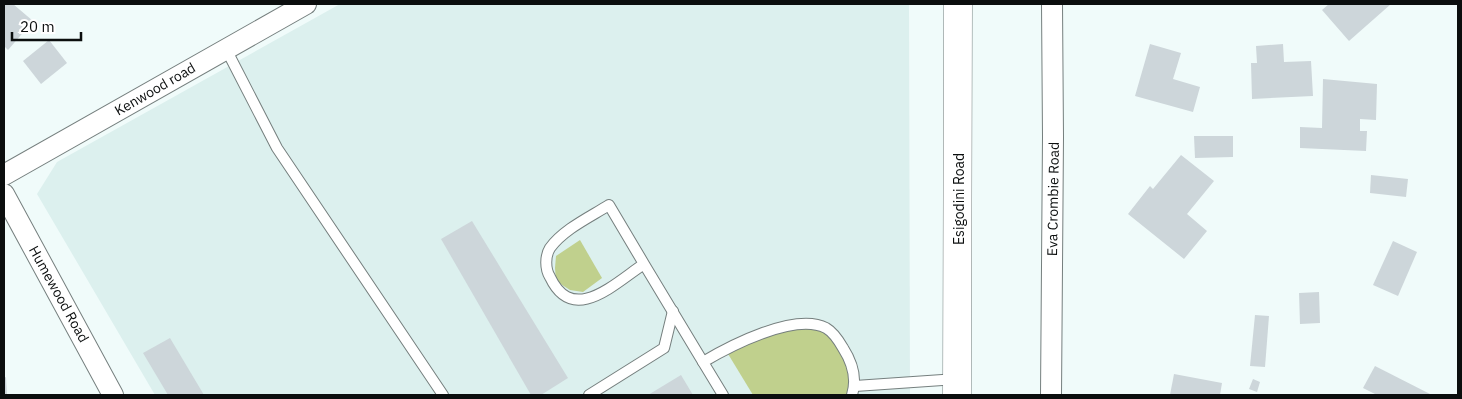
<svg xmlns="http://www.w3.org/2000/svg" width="1462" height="399" font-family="'IBM Plex Sans',sans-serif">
	<rect width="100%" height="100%" fill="#f0fbfa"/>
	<path fill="#dcf0ee" d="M340,4H909L910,395H155L37,194L57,162Z"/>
	<g fill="#c0d08d">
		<path d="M580,240L602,278L583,292L570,290L556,281L555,268L556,256Z"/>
		<path d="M826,328L846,353L852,395H753L725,349L768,331Z"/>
	</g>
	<g fill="#cdd6da">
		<path d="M4,4H13L33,21L8,50L4,46Z"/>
		<path d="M1329,4H1391L1349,41L1322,10Z"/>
		<path d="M49,40L67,63L41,84L23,61Z"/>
		<path d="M1150,44L1181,53L1173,79L1200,87L1193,112L1135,96Z"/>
		<path d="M1283,44L1284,62L1311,61L1313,96L1252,99L1251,63H1257L1256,46Z"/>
		<path d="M1323,79L1377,84L1376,120L1360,119V131H1367L1366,151L1300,148V127L1322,128Z"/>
		<path d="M1194,136H1233V157L1195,158Z"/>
		<path d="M1181,155L1214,181L1187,214L1207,231L1184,259L1128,214L1150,186L1153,189Z"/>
		<path d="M1371,175L1408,179L1406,197L1370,193Z"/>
		<path d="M472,221L568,378L541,395H531L441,239Z"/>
		<path d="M1393,241L1417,252L1398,296L1373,285Z"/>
		<path d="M1319,292L1320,323L1300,324L1299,293Z"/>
		<path d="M1255,315L1269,316L1265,367L1250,366Z"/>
		<path d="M170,338L204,395H168L143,353Z"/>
		<path d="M1375,366L1432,395H1377L1363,388Z"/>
		<path d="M1174,374L1222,383L1220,395H1170Z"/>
		<path d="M681,375L693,395H648Z"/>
		<path d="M6,377L7,395H4V378Z"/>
		<path d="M1253,379L1260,382L1257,392L1249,389Z"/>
	</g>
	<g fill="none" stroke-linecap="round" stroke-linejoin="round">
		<g stroke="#757f7e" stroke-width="12">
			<g id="service">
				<path d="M226,49L277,148L443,395"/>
				<path d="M644,264L609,205C590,217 564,229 550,248C545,256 545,269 550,277C573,326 615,283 644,264L703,362"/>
				<path d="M855,386L957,379"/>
				<path d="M589,395L664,348L673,311"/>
				<path d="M723,395L703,362C730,346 795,312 826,328C833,332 839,341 843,348C852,362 857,379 852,395"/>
			</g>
		</g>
		<g stroke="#757f7e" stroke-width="22">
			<g id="minor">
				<path d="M4,175L306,4"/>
				<path d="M4,194L113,395"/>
				<path d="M1051,395L1053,137L1052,4"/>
			</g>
		</g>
		<g stroke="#757f7e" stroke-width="29">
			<path id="secondary" d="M957,395L958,4"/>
		</g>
		<use href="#service" stroke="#fff" stroke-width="10"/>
		<use href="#minor" stroke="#fff" stroke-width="20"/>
		<use href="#secondary" stroke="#fff" stroke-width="28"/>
	</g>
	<g text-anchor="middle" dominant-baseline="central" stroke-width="4.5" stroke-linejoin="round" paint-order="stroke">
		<g font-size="14" fill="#0b0e0e" stroke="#fff">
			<text transform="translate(155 89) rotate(-30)">Kenwood road</text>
			<text transform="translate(959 199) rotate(-90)">Esigodini Road</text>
			<text transform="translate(1053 199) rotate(-89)">Eva Crombie Road</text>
			<text transform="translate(59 294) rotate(61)">Humewood Road</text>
		</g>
	</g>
	<rect width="1462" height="399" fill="none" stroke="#0b0e0e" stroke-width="10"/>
	<path d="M12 32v8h69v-8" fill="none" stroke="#0b0e0e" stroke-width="2.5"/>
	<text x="20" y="32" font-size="15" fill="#0b0e0e" stroke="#ffffff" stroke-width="4" paint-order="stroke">20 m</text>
</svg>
